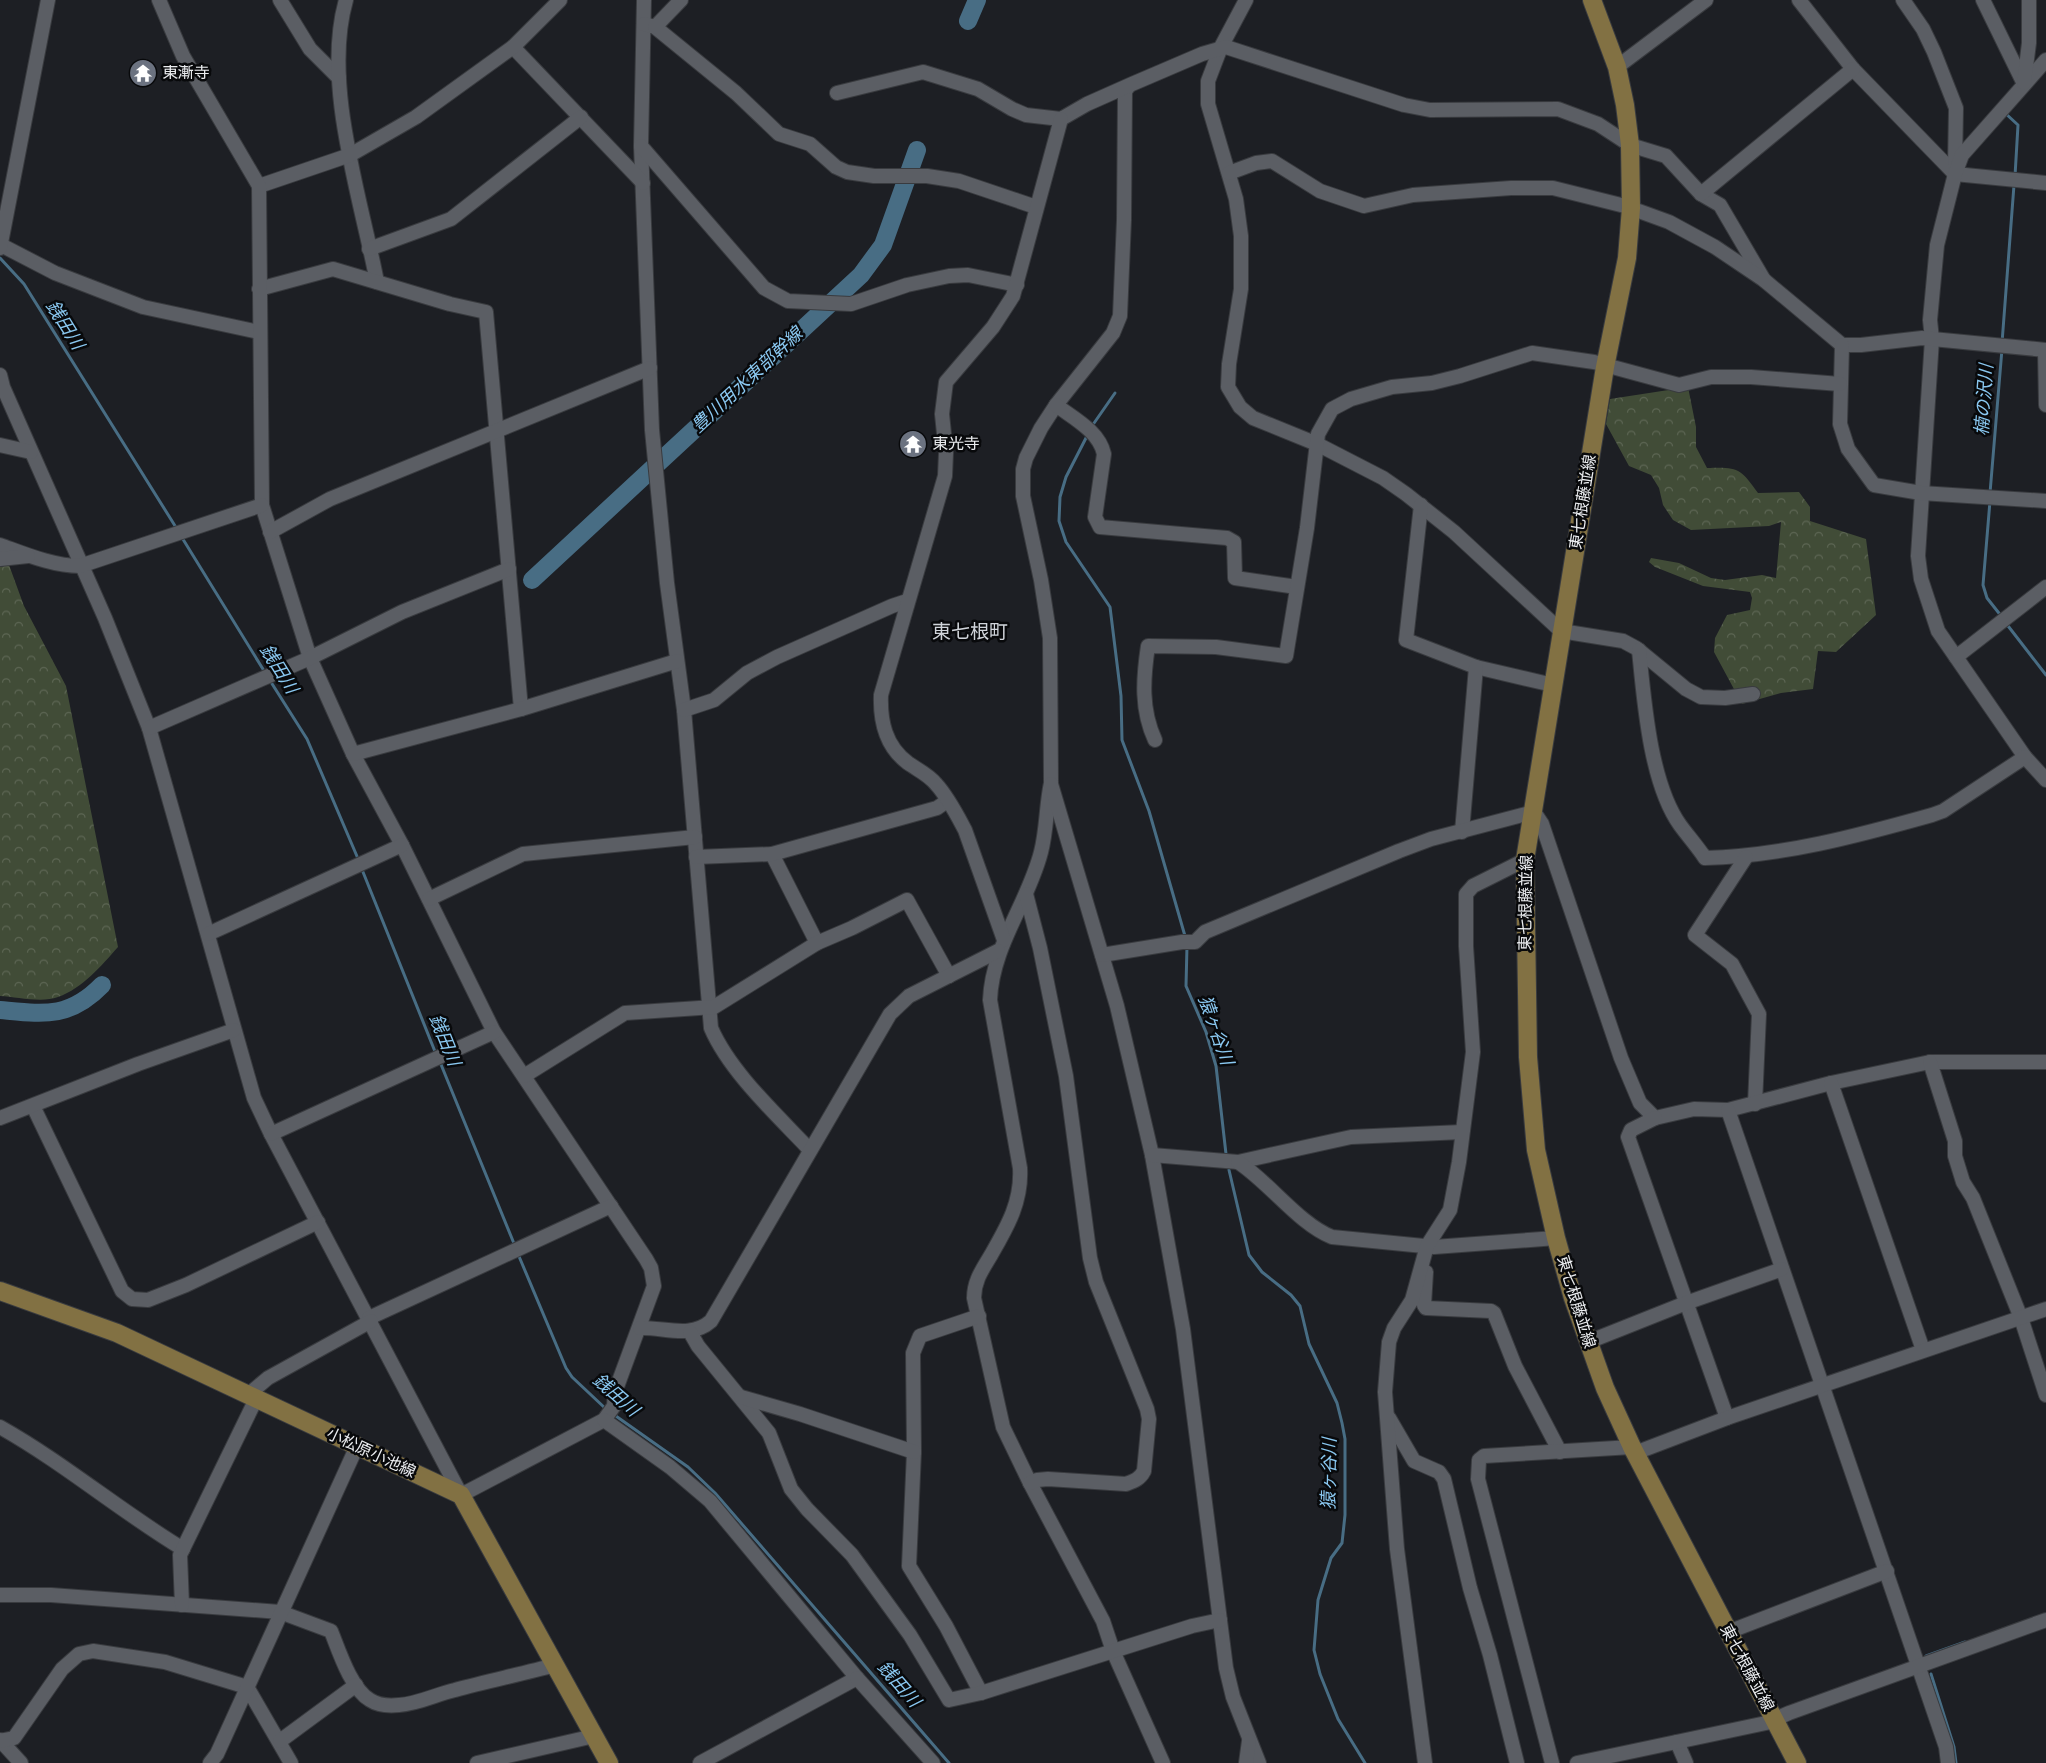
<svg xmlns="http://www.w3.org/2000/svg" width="2046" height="1763" font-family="'Varela Round','Noto Sans JP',sans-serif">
	<defs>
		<pattern id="forest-crowns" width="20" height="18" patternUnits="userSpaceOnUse" patternTransform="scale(1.25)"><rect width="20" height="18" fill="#414c37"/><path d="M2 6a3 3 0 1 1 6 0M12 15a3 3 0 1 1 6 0" fill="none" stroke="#5d6654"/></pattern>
	</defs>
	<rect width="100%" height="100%" fill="#1d1f24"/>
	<g fill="url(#forest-crowns)">
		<path d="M1688,387L1696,427V447L1707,468C1738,467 1740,468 1758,493L1799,492L1810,507V521L1866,539L1876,615L1836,652L1818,651L1813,689L1781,693L1742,704L1714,652L1715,638L1727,615L1750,610L1752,598L1750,592L1703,586L1655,567L1649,562L1651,558L1679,563L1711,578L1725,580L1762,575L1776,578L1781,522L1769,526L1691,530L1673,520L1663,505L1659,488L1651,475L1629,466L1606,424L1610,399Z"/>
		<path d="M9,565L24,606L66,686L118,947C101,966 83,988 58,997C42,1003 17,997 0,996V567Z"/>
	</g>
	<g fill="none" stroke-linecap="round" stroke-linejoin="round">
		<g stroke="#486d84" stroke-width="3">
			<path d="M2005,113L2018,125L2015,176"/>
			<path d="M0,258L24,284L177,529"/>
			<path d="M2002,343L2014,185"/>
			<path d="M1092,426L1115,393"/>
			<path d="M1087,436L1066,477L1060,497L1059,521L1066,542L1110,607L1121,696L1122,740L1149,811L1185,936"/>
			<path d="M1990,493L2002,349"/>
			<path d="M1990,501L1983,585L1987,598L2002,617"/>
			<path d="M181,536L266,674"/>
			<path d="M2005,622L2046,675"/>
			<path d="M269,679L307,739L359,861"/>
			<path d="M361,867L436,1054"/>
			<path d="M1187,946L1186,986L1206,1032L1216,1066L1226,1154"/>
			<path d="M440,1062L515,1246"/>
			<path d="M1229,1170L1249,1255L1262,1272L1291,1295L1300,1306L1309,1344L1337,1403L1342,1423L1345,1439V1515L1342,1543L1331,1558L1318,1600L1314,1650L1320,1674L1338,1719L1365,1763"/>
			<path d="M518,1254L566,1368L572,1377L606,1409"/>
			<path d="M613,1414L688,1467L715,1493L949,1763"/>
			<path d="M1926,1656L1965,1642"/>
			<path d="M1931,1674L1954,1747L1956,1763"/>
		</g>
		<g stroke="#486d84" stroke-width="18">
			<path d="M968,21L977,0"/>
			<path d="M532,580L861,275L883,245L917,150"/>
			<path d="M0,1010C43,1014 69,1019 102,985"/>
		</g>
		<g stroke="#393b3f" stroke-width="16">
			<g id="minor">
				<path d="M280,0L310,49L339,78"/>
				<path d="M346,0C322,83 361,198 377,282"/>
				<path d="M644,0L641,146L652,430L667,583L684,710L711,1028C730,1072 777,1115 810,1150"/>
				<path d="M1246,0L1221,47L1208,81V104L1236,199L1241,236V289L1229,364L1228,387L1240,407L1253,418L1317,444L1383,478L1406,494L1454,532L1561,631L1623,641L1636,648L1686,689L1701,697L1725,698L1753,694"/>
				<path d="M1799,0L1853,69L1955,174L2046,183"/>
				<path d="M1903,0L1923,29L1934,52L1956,108L1955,166"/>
				<path d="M1983,0L2024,84"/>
				<path d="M644,24L655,27L736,93L779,134L810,144L836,167L847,172L874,176H927L959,181L1036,207"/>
				<path d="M655,27L681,0"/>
				<path d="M513,47L643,183"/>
				<path d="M2046,60L1962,155L1955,174L1937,245L1930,320L1932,339L1918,556L1921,579L1938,631L2025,757L2046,780"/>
				<path d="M1617,67L1706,0"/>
				<path d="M2024,83L2029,43V0"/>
				<path d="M1128,87L1125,91L1124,220L1120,316L1113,333L1056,405L1041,428L1026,458L1023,469V496L1041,580L1050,638L1051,783C1046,806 1047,829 1041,852C1028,903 992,946 990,1000L1020,1168C1022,1202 1007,1227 991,1255C982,1270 974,1281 974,1298L1003,1427L1030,1483L1103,1621L1113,1651L1163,1763"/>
				<path d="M837,93L923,72L978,89L1012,109L1026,115L1061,119L1087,104L1132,84L1202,54L1226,47L1404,105L1430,110L1558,109L1598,124L1630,145L1666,156L1701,194L1720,205L1764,280"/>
				<path d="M641,146L764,288L788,301L851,304L907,285L949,276L968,275L1017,285"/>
				<path d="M1229,173L1256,163L1272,161L1320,191L1364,206L1413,195L1511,188H1553L1625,206L1669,222L1715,247L1764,280L1842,345H1861L1922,338L2046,350"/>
				<path d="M259,186L350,155L416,117L513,47L560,0"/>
				<path d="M1701,194L1853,69"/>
				<path d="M1,245L55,273L143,307L259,332"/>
				<path d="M0,248L48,0"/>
				<path d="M369,249L451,219L581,117"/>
				<path d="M259,289L333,269L450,304L486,312L521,709"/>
				<path d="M1842,345L1840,424L1848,449L1874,485L1921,493L2046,501"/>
				<path d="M2045,350L2046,405"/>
				<path d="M0,375L3,387L105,618L149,728L254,1098L271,1134L461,1495L604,1420L614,1406L615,1392L654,1286L651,1268L646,1259L494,1032L402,845L353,754L310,658L262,505L259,186L183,56L159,0"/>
				<path d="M1056,405C1073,418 1099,431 1104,454L1095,517L1100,527L1227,538L1234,542L1235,578L1297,587"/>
				<path d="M0,445L31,452"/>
				<path d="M1421,505L1406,640L1476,667L1553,685"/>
				<path d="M270,532L330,499L650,368"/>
				<path d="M0,545C25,554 53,566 80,566L262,505"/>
				<path d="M0,559L28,556"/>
				<path d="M1639,650C1644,700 1650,783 1680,825C1688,836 1697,846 1705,858C1783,856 1857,836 1932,815L1943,811L2025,757"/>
				<path d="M1956,657L2046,587"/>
				<path d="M684,710L714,700L747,673L777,657L892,606L907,601"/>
				<path d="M149,728L310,658L402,612L509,569"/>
				<path d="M1155,740C1141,710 1143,679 1148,646L1216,647L1286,656L1307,528L1318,434L1332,409L1351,399L1392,387L1432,383L1460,376L1532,353L1594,362L1679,385L1711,377H1751L1840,384"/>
				<path d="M353,754L521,709L677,661"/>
				<path d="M1051,784L1117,1006L1152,1155L1183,1329L1226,1668L1233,1697L1259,1763"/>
				<path d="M1462,832L1476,667"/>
				<path d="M772,854L817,943"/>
				<path d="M696,857L772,854L937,808L947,801"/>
				<path d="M1746,857L1695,935L1732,964L1759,1014L1755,1104"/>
				<path d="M1026,894L1040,948L1066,1076L1090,1258L1096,1282L1147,1409L1149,1419L1144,1471C1140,1479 1134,1481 1126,1484L1048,1479L1037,1480L1030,1483"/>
				<path d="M429,899L523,854L695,837"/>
				<path d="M208,934L402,845"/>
				<path d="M1004,940L965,830C957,815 948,797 936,784C929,775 918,770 908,763C885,746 880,721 881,695L945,476L946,453L942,414L946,382L993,327L1013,296L1061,119"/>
				<path d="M1102,955L1182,942H1195L1205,932L1399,851L1431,839L1534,812L1542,824L1621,1058L1640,1103L1655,1118L1694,1109L1728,1110L1831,1083L1930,1062H2046"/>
				<path d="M1930,1062L1955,1141V1156L1963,1182L1973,1198L2021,1318L2046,1395"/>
				<path d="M524,1076L625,1013L714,1007L817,943L852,928L907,900L949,976"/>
				<path d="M1831,1083L1923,1350"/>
				<path d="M33,1106L122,1291L132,1299L148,1300L186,1285L318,1222"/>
				<path d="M1728,1110L1946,1747L1948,1763"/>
				<path d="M0,1118L138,1064L234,1030"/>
				<path d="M1655,1118L1631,1130L1628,1137L1727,1418"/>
				<path d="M271,1134L494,1032"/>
				<path d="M1152,1155L1238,1162L1351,1137L1462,1132"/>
				<path d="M1238,1162C1269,1182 1299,1224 1332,1237L1434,1247L1556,1238"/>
				<path d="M1426,1272L1424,1305L1426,1308L1491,1311L1494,1313L1515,1366L1560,1452"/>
				<path d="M979,1316L920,1336L913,1353L914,1452L909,1566L946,1626L981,1693"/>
				<path d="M369,1318L611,1206"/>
				<path d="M640,1328C664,1327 691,1339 711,1321L890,1014L909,996L998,951"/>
				<path d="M690,1332L698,1346L769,1433L791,1489L807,1509L852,1555L910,1635L949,1700L981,1693L1192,1626L1220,1620"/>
				<path d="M1588,1342L1686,1303L1782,1269"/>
				<path d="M249,1394L268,1378L371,1321"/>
				<path d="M741,1397L800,1414L914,1452"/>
				<path d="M1389,1418L1414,1461L1439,1472L1444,1479L1470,1588L1490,1655L1517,1763"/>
				<path d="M604,1420L670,1467L710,1501L857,1678L700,1763"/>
				<path d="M0,1427C64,1463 120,1511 183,1549"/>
				<path d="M1635,1453L1727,1418L2046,1309"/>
				<path d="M0,1595H51L280,1612L331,1631C339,1651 351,1689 370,1700C379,1706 389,1706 399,1705C418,1704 437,1694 455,1690C488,1681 522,1674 555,1665"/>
				<path d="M182,1605L180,1555L256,1399"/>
				<path d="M1728,1632L1887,1571"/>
				<path d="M857,1678L933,1763"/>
				<path d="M0,1740L21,1763"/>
				<path d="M0,1741L14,1738L62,1669L79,1654L93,1651L165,1662L247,1687L291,1763"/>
				<path d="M280,1741L356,1685"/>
				<path d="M1677,1742L1686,1763"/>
				<path d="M210,1763L217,1754L357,1446"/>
				<path d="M477,1763L594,1736"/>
				<path d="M1246,1763L1249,1741"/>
				<path d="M1425,1763L1397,1549L1385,1392L1389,1342L1394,1328L1412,1300L1427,1246L1450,1210L1459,1162L1473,1052L1466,946V894L1473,886L1525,860"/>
				<path d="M1552,1763L1478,1479L1479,1460L1484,1456L1632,1447"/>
				<path d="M1577,1763L1766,1723L1789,1713L2046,1620"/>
			</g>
		</g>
		<g stroke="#393b3f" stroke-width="20">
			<g id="major">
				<path d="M1592,0L1617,67L1625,105L1630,145L1631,208L1627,258L1605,367L1525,860L1528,1057L1536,1150L1556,1238L1573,1298L1605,1388L1632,1447L1797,1763"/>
				<path d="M0,1291L117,1333L461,1495L609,1763"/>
			</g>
		</g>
		<use href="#minor" stroke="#5b5e64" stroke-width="14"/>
		<use href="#major" stroke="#827143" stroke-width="18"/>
	</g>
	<defs>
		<g id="temple-disc" transform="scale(1.4375)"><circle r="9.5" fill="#6b7280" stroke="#08090b"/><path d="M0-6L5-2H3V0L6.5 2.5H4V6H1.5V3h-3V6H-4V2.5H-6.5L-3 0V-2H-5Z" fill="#fff"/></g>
	</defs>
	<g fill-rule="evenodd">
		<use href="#temple-disc" x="143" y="73"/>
		<use href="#temple-disc" x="913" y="444"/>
	</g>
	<g text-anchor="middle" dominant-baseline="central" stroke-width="5" stroke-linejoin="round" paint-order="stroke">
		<g font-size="16" fill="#ebedf0" stroke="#08090b" text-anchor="start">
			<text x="162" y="73">東漸寺</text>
			<text x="932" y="444">東光寺</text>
		</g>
		<g font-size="16" fill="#ebedf0" stroke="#08090b">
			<text transform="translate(1583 502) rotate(-81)">東七根藤並線</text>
			<text transform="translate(1526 903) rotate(-89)">東七根藤並線</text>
			<text transform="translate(1576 1302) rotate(73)">東七根藤並線</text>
			<text transform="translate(371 1453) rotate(25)">小松原小池線</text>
			<text transform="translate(1747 1668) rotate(62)">東七根藤並線</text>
		</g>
		<g font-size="18" font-style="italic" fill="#8ac8f1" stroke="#08090b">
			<text transform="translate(65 325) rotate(58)">銭田川</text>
			<text transform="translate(747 380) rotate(-43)">豊川用水東部幹線</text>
			<text transform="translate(1984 400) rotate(-86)">楠の沢川</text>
			<text transform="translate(279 669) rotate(58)">銭田川</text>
			<text transform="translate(1216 1030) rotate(71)">猿ヶ谷川</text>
			<text transform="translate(445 1040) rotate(68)">銭田川</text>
			<text transform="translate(616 1395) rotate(41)">銭田川</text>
			<text transform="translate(1329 1474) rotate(-89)">猿ヶ谷川</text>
			<text transform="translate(899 1684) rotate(49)">銭田川</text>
		</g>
		<g font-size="19" fill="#d0d4da" stroke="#08090b">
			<text x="970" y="632">東七根町</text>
		</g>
	</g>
</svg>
